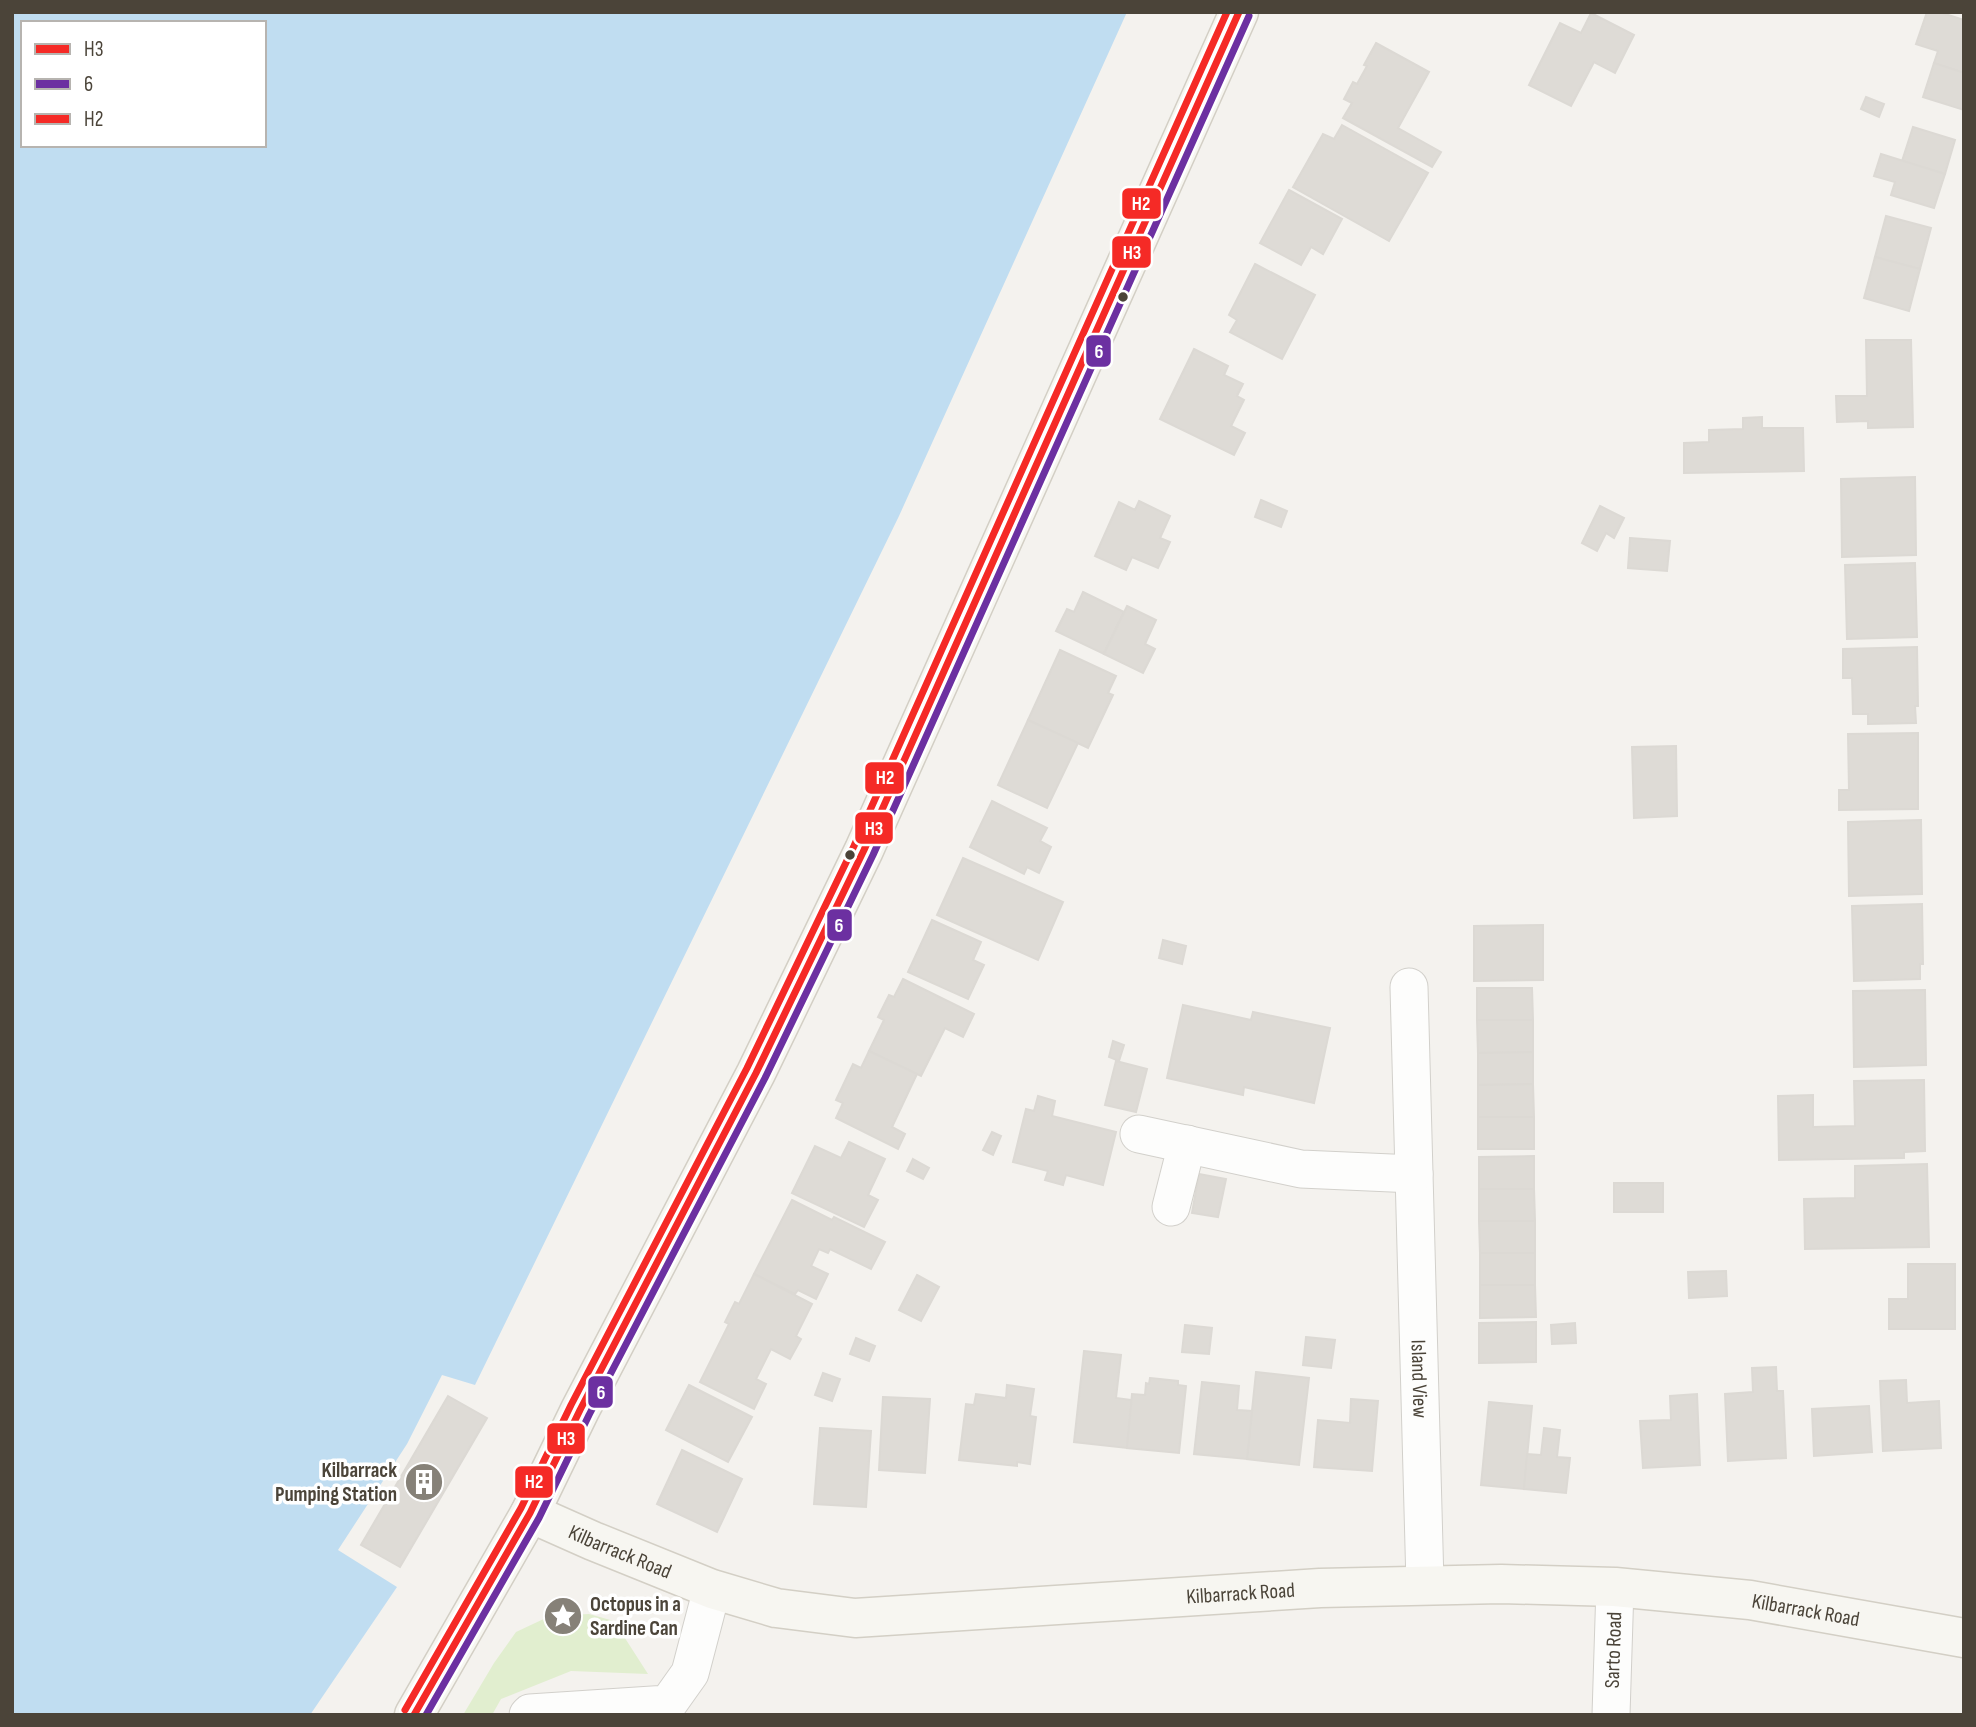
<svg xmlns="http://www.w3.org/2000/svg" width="1976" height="1727" font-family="'Sofia Sans Condensed',sans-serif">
	<rect width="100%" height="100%" fill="#f4f2ee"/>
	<path fill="#e1eecf" d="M589,1614L614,1621L648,1674L571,1671L501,1699L492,1715H463L494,1663L516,1632L550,1616Z"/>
	<path fill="#c0ddf1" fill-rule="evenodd" d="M12,12H1127L899,516L475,1385L442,1375L407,1444L338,1550L397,1587L310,1715H12ZM23,23H264V145H23Z"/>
	<g fill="#dedbd6" stroke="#dcd9d4" stroke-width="2">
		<path d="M1927,12H1939L1964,20V73L1934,63L1938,51L1916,44Z"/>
		<path d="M1591,13L1634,35L1615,73L1594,62L1571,106L1529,85L1560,23L1581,33Z"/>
		<path d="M1376,43L1429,72L1398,128L1441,152L1432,167L1343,118L1352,103L1344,99L1353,82L1357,84L1367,66L1364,65Z"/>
		<path d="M1934,63L1964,73V110L1923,97Z"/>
		<path d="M1866,97L1884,104L1879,117L1861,109Z"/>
		<path d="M1342,125L1428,173L1389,241L1293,187L1323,134L1334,139Z"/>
		<path d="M1913,127L1955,140L1945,174L1902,161Z"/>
		<path d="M1881,154L1945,174L1934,208L1891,195L1895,182L1874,176Z"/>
		<path d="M1289,190L1342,219L1323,254L1311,247L1301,265L1260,243Z"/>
		<path d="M1886,216L1931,228L1920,269L1875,257Z"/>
		<path d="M1875,257L1920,269L1909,311L1864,298Z"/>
		<path d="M1255,264L1315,295L1282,359L1230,332L1237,320L1229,315Z"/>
		<path d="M1866,340H1911L1913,427L1868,428V421L1837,422L1836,396H1867Z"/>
		<path d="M1194,349L1228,366L1224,375L1243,384L1237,396L1244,400L1231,426L1245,433L1234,455L1160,419Z"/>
		<path d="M1762,417V428H1803L1804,471L1684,473V443L1709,442V430L1743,429V418Z"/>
		<path d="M1915,477L1916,555L1842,557L1841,479Z"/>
		<path d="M1261,500L1287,511L1281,527L1255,517Z"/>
		<path d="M1139,501L1170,516L1160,538L1170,542L1158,568L1132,557L1126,570L1095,556L1119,502L1135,510Z"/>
		<path d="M1600,506L1624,518L1614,538L1606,533L1597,551L1582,543Z"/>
		<path d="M1630,538L1670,541L1667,571L1628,568Z"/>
		<path d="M1915,563L1917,637L1847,639L1845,565Z"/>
		<path d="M1083,592L1124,612L1104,654L1056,631L1067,609L1074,612Z"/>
		<path d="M1127,606L1156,620L1145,644L1155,649L1143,673L1104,654Z"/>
		<path d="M1917,647L1918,706H1915L1916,723L1868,724V714H1853L1852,678H1843V649Z"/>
		<path d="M1060,650L1116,676L1108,693L1113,695L1088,748L1028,720Z"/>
		<path d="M1028,720L1078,743L1047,808L998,785Z"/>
		<path d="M1918,733V809L1839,810V790H1849L1848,734Z"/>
		<path d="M1676,746L1677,816L1634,818L1632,747Z"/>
		<path d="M992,801L1047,828L1040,841L1051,847L1039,873L1027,867L1024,874L970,847Z"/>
		<path d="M1921,820L1922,894L1849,896L1848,822Z"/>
		<path d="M963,858L1063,902L1038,960L937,915Z"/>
		<path d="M1922,904L1923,964H1920V979L1854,981L1852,906Z"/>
		<path d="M932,920L981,942L973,960L984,965L968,999L908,972Z"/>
		<path d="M1543,925V980L1474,981V926Z"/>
		<path d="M1163,940L1186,946L1182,964L1159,958Z"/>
		<path d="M903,979L974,1014L963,1037L945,1028L921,1076L869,1051L884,1020L878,1017L889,995L894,997Z"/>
		<path d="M1477,988H1532L1533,1020H1477Z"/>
		<path d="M1925,990L1926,1065L1854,1067L1853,991Z"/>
		<path d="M1183,1005L1251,1020L1253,1012L1330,1028L1314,1103L1244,1087L1243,1095L1167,1078Z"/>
		<path d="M1477,1020H1533V1052L1478,1053Z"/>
		<path d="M1113,1041L1124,1045L1119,1061L1109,1057Z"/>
		<path d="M869,1051L917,1074L892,1127L905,1134L898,1149L836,1118L843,1103L836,1100L853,1064L861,1068Z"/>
		<path d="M1533,1052V1084L1478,1085V1053Z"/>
		<path d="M1116,1061L1147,1069L1136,1112L1105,1105Z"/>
		<path d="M1924,1080L1925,1151L1904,1152V1158L1779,1160L1778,1096L1813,1095V1127L1855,1126L1854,1081Z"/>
		<path d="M1533,1084L1534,1117H1478V1085Z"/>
		<path d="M1038,1096L1055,1101L1052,1116L1116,1132L1103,1185L1066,1175L1063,1185L1045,1180L1048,1171L1013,1162L1026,1109L1034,1111Z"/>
		<rect x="1478" y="1117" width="56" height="32"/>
		<path d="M992,1132L1001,1136L993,1155L983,1150Z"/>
		<path d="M849,1142L885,1159L868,1195L878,1200L864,1227L792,1193L815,1146L841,1158Z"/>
		<path d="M1534,1156V1189H1479V1157Z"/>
		<path d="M913,1159L929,1168L923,1179L907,1171Z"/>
		<path d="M1927,1164L1929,1247L1805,1249L1804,1199L1855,1198V1166Z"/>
		<path d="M1199,1174L1226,1179L1218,1217L1192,1213Z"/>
		<rect x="1614" y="1183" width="49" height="29"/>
		<path d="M1479,1189H1534L1535,1221H1479Z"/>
		<path d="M792,1200L832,1220L834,1217L885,1242L871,1269L830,1249L828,1253L819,1249L811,1266L828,1274L816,1299L798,1290L795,1294L754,1274Z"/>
		<path d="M1479,1221H1535V1253H1480Z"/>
		<rect x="1480" y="1253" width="55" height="32"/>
		<path d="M1908,1264H1955V1329H1889V1299H1908Z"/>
		<path d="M1726,1271L1727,1296L1689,1298L1688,1272Z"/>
		<path d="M754,1274L812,1304L796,1336L801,1339L790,1359L771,1349L756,1379L766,1384L754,1409L700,1382L729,1324L725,1322L735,1302L739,1304Z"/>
		<path d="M917,1275L939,1287L921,1321L899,1310Z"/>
		<path d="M1480,1285H1535L1536,1317L1480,1318Z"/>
		<path d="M1536,1322V1362L1479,1363V1323Z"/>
		<path d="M1575,1323L1576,1343L1552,1344L1551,1325Z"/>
		<path d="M1185,1325L1212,1328L1209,1354L1182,1352Z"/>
		<path d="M1306,1337L1335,1340L1331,1368L1303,1365Z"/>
		<path d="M856,1338L875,1346L869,1361L850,1354Z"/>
		<path d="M1084,1351L1121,1355L1116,1398L1132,1400L1127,1448L1074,1442Z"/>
		<path d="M1776,1367L1777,1391H1783L1786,1458L1728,1461L1725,1394L1753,1392L1752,1368Z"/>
		<path d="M1256,1372L1309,1378L1299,1465L1247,1459Z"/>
		<path d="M823,1373L840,1379L832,1401L815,1395Z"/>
		<path d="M1150,1378L1178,1381V1385L1186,1386L1179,1453L1127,1448L1132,1394L1145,1395L1146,1383L1149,1384Z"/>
		<path d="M1906,1380L1907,1403L1939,1401L1941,1448L1883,1451L1880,1381Z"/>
		<path d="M1202,1382L1239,1386L1237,1410L1252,1411L1247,1459L1194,1454Z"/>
		<path d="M689,1385L752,1417L728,1462L666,1430Z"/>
		<path d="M1007,1385L1034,1389L1030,1416L1036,1417L1030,1464L1017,1462V1466L959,1460L966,1404L974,1405L976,1394L1006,1398Z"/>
		<path d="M1697,1394L1700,1465L1643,1468L1640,1421L1671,1420L1670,1396Z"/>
		<path d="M448,1396L487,1418L400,1567L361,1545Z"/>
		<path d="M883,1397L930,1399L925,1473L879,1470Z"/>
		<path d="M1351,1399L1378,1401L1372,1471L1314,1467L1318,1420L1350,1423Z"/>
		<path d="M1489,1402L1532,1406L1524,1489L1481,1485Z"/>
		<path d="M1869,1406L1872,1452L1814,1456L1812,1409Z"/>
		<path d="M820,1428L871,1431L866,1507L814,1504Z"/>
		<path d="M1544,1428L1560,1430L1557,1457L1570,1458L1566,1493L1524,1489L1527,1454L1541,1455Z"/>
		<path d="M682,1450L742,1479L717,1532L657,1504Z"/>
	</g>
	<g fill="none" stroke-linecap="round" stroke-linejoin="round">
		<g stroke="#d2d0cb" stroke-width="39">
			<g id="street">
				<path id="s1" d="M1409,987L1425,1584"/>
				<path d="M1139,1134L1301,1169L1414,1174"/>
				<path d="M1171,1207L1187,1144"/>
				<path d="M528,1715L530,1713L668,1704L690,1673L712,1589"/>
				<path id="s2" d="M1611,1715L1615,1587"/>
			</g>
		</g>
		<g stroke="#d3cfc5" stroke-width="41">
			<g id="secondary">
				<path id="s3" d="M530,1513L593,1541L712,1589L776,1608L855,1618L1320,1588L1501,1584L1615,1587L1750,1600L1964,1638"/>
				<path d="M414,1715L530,1513L580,1410L756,1073L864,850L1239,12"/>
			</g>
		</g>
		<use href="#street" stroke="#fdfdfc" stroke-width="37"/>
		<use href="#secondary" stroke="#f7f6f1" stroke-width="38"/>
		<g stroke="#fff" stroke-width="12">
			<path id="bus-1" d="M414,1715L530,1513L580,1410L756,1073L864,850L1239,12"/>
		</g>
		<g stroke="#fff" stroke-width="12">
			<path id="bus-2" d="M426,1715L539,1518L589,1415L765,1078L873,855L1249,16"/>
		</g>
		<g stroke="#fff" stroke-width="12">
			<path id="bus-3" d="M405,1710L521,1508L571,1405L747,1068L854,846L1227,12"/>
		</g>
		<use href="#bus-1" stroke="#f52a26" stroke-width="7"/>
		<use href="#bus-2" stroke="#6c30a1" stroke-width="7"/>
		<use href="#bus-3" stroke="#f52a26" stroke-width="7"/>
	</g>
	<defs>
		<g id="building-disc" transform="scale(2.0125)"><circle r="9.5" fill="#868178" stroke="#fff"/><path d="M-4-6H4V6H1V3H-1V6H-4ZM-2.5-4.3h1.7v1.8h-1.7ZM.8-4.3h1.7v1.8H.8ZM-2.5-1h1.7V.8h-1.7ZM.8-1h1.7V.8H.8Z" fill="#fff"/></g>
		<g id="sight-disc" transform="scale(2.0125)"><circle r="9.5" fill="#868178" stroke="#fff"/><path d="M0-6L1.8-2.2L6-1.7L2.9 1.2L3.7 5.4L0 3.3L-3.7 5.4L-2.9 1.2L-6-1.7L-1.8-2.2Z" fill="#fff"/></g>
	</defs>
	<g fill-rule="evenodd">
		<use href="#building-disc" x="424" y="1482"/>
		<use href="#sight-disc" x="563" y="1616"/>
	</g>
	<g fill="#4b4439" stroke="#fff" stroke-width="2.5">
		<circle cx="1123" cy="297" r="6"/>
		<circle cx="850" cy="855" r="6"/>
	</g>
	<g text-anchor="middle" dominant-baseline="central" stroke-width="7" stroke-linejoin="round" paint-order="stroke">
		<g font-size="21" fill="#4b4439" stroke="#fff">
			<text stroke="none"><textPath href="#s1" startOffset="392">Island View</textPath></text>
			<text stroke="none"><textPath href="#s3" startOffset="98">Kilbarrack Road</textPath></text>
			<text stroke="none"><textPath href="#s3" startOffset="730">Kilbarrack Road</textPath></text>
			<text stroke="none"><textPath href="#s3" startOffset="1297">Kilbarrack Road</textPath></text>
			<text stroke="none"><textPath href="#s2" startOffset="65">Sarto Road</textPath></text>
		</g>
		<g font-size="21" font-weight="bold" fill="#4b4439" stroke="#fff" text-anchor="end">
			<text x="397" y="1470">Kilbarrack<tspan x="397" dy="24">Pumping Station</tspan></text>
			<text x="590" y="1604" text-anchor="start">Octopus in a<tspan x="590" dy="24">Sardine Can</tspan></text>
		</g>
	</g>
	<g stroke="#fff" stroke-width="2.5">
		<rect x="1121" y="187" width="41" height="33" rx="7" fill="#f52a26"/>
		<rect x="1111" y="235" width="41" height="34" rx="7" fill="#f52a26"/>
		<rect x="1085" y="334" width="27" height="34" rx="7" fill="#6c30a1"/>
		<rect x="864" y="761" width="41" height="34" rx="7" fill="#f52a26"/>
		<rect x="854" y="811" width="40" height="34" rx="7" fill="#f52a26"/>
		<rect x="826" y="908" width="27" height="34" rx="7" fill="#6c30a1"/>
		<rect x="587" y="1375" width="27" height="34" rx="7" fill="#6c30a1"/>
		<rect x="546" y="1422" width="40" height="33" rx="7" fill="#f52a26"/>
		<rect x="514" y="1465" width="40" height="34" rx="7" fill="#f52a26"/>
	</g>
	<g font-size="19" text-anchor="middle" font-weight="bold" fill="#fff">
		<text x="1141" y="210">H2</text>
		<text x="1132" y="259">H3</text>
		<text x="1099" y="358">6</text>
		<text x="885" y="784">H2</text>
		<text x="874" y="835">H3</text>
		<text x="839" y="932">6</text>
		<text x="601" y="1399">6</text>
		<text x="566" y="1445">H3</text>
		<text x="534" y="1488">H2</text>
	</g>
	<rect width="1976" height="1727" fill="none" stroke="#4b4439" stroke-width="28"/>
	<rect x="21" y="21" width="245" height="126" fill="#ffffff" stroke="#b7b4b0" stroke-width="2"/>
	<rect x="35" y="44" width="35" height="10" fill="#f52a26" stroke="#b7b4b0" stroke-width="2"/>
	<text x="84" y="56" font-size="21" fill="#4b4439">H3</text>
	<rect x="35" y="79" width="35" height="10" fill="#6c30a1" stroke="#b7b4b0" stroke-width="2"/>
	<text x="84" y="91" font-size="21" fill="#4b4439">6</text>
	<rect x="35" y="114" width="35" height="10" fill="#f52a26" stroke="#b7b4b0" stroke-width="2"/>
	<text x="84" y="126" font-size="21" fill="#4b4439">H2</text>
</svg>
